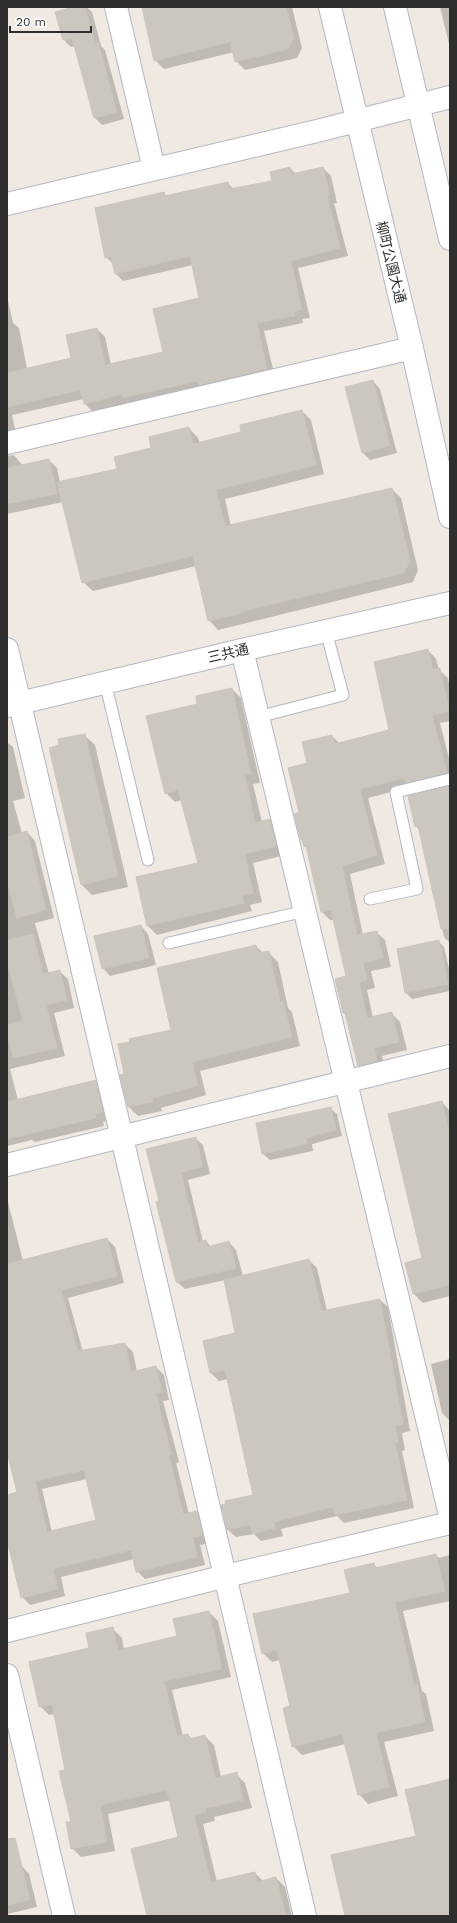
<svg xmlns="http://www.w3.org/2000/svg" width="457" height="1923" font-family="'Work Sans','Noto Sans JP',sans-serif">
	<rect width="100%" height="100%" fill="#efe9e1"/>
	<g fill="#0003" fill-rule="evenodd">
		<path d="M77,7H86L92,12L101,46L105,50L124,119L102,125L95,118L75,46L71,47L64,40Z"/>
		<path d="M148,7H292L302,48L297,58L245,70L236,61L234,52L164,69L155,60Z"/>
		<path d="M440,7H450V45L449,44Z"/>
		<path d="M290,168L296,174L323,168L331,176L337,203H334L348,256L298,268L310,318L302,319L303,323L264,331L275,377L131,405L129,402L93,412L85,404L84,399L12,415L17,438L7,441V296L13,323L19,328L27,369L72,359L97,329L105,337L111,365L164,353L200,299L193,265L123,281L115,273L114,265L106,257L164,193L167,196L228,183L233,189L274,181Z"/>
		<path d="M373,381L380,389L397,453L370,460L362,452Z"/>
		<path d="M302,411L311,420L324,474L225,499L231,526L392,489L401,498L418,570L413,582L218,630L209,620L196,566L93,591L83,582L63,502L7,514V456L14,455L23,466L49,460L57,468L60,482L118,470L189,428L198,438L200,443L243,432Z"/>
		<path d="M428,650L436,659L439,670L448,678L450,687V721L440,723L450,762V782L410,787L368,798L385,864L350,874L363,935L376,932L385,940L391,967L371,971L375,988L367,990L373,1018L392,1014L400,1022L407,1050L382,1056L385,1069L367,1074L359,1065L347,1016L344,1013L347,977L334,920H330L322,912L308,850L305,846L300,813L308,764L332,736L340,744L390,731Z"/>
		<path d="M232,689L241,698L260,783L253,784L262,822L270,820L278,829L285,855L253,863L262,902L250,905L252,911L157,935L148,926L199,864L182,800L175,802L166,793L199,704Z"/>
		<path d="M84,735L95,745L128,887L92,895L82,885L50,748L61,746Z"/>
		<path d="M7,742L13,747L25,798L13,801L22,834L27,832L35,841L54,918L35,923L49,974L59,971L68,979L74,1008L54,1013L65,1056L10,1069L18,1100L95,1081L104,1090L111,1120L103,1122L104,1126L35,1142L32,1140L7,1146Z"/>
		<path d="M450,787V943L444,937L420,831L416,826Z"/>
		<path d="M141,926L148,934L156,965L110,976L103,968Z"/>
		<path d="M438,941L444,947L450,973V991L412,999L406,993Z"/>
		<path d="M256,946L263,953L268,952L278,962L288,1008L292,1012L300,1046L200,1071L206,1095L161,1108L162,1111L138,1116L129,1107L125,1074L172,1031Z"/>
		<path d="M442,1102L450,1111V1296L423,1303L414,1294L424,1259Z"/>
		<path d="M330,1108L337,1114L342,1136L312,1144L313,1151L270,1160L263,1154L257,1124Z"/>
		<path d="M195,1138L203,1145L210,1174L188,1180L203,1242L206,1241L211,1247L229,1242L236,1250L243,1276L309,1260L317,1268L327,1311L380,1300L388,1307L410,1431L402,1433L405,1450L402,1451L414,1508L344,1523L337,1516L281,1529L283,1536L261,1541L254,1534L236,1537L228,1530L254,1496L228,1379L219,1381L211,1373L204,1342L236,1334L225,1280L185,1289L177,1282L157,1203L160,1202Z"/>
		<path d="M7,1198L23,1261L107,1239L115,1247L124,1283L68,1298L83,1352L125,1344L133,1352L137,1372L156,1367L164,1375L169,1400L163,1401L179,1462L176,1463L189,1514L197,1512L204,1520L210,1543L200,1545L205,1565L145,1579L137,1571L134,1559L61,1577L65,1596L30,1605L22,1597L7,1536V1496L18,1493L7,1448ZM87,1479L97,1521L52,1532L42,1489Z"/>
		<path d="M450,1359V1421L442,1413L431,1364Z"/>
		<path d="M436,1555L439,1558L450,1555V1601L403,1611L422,1691L426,1694L434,1731L384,1742L398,1796L368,1804L359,1794L345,1744L302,1755L293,1746L291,1707L280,1660L272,1662L263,1653L351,1594L373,1564L378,1568Z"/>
		<path d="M209,1612L218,1621L231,1677L172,1690L183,1736L188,1735L192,1739L205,1736L214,1745L221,1777L236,1774L245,1783L252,1808L214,1817L215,1821L203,1824L217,1882L255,1873L263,1881L276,1878L285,1887L292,1916H155L180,1838L171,1800L108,1814L115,1851L81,1857L72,1848L73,1822L66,1771L55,1714L49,1715L40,1706L91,1649L113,1629L122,1638L124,1650L178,1637Z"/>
		<path d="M22,1866L29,1874L37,1907L7,1914V1870Z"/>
	</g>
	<g fill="#cbc7bf" stroke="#cbc5ba" fill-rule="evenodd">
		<path d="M73,7H85L95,43L98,42L117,112L94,118L72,38L63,40L55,12Z"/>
		<path d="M142,7H286L294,38L288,49L235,62L230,42L154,61Z"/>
		<path d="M290,167L292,174L323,167L330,195H327L340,248L291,261L302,310L294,312L295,316L257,323L267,369L199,385L198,381L122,398V394L84,404L80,390L7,407V373L71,358L66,335L97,328L105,365L163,352L153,309L199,298L190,256L115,274L111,257L105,258L95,208L164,192L165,196L228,182L229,189L272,181L270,172Z"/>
		<path d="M373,380L390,446L362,453L345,387Z"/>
		<path d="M302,410L316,465L216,490L225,526L392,488L410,561L404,573L243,611V613L208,621L193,556L82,583L57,482L117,469L114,457L151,448L149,437L189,427L193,444L241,432L240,425Z"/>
		<path d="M49,459L57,494L7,504V468Z"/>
		<path d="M428,649L433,670L440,668L449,711L432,715L447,773L405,783L404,778L360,789L377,855L342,866L357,935L377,931L383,958L363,963L367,980L359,982L367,1018L392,1012L399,1042L374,1048L377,1061L358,1066L345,1013H343L335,979L346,976L331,910L321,912L306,846L304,847L302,840H301L294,814L299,812L288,768L307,763L302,742L332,735L335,744L389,730L374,662Z"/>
		<path d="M232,688L251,774L245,775L255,823L270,819L276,846L245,854L253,893L242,896L244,903L147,926L136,877L198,863L178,790L165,794L146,716L197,704L196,696Z"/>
		<path d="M85,734L118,876L81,885L49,748L59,745L58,739Z"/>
		<path d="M450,786V928L441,929L418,826L415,827L408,796Z"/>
		<path d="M27,831L46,910L17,918L7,882V837Z"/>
		<path d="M141,925L149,958L102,969L94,936Z"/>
		<path d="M33,934L43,974L60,970L67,1000L46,1005L57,1048L13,1058L7,1033V1025L23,1021L7,962V940Z"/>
		<path d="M439,940L448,984L405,993L397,949Z"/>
		<path d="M256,945L258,953L269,951L280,1002L283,1001L292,1037L192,1062L198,1086L152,1098L153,1102L128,1107L120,1075L124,1074L118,1044L130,1042L129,1039L171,1030L157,968Z"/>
		<path d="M96,1080L103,1112L95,1114L96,1118L7,1139V1102Z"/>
		<path d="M442,1101L450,1136V1285L413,1294L405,1263L422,1258L388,1114Z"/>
		<path d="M331,1107L336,1130L306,1138L307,1144L262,1154L256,1123Z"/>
		<path d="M196,1137L203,1167L181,1172L198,1242L206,1240L207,1247L229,1241L236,1268L176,1282L156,1202L159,1201L146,1149Z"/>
		<path d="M107,1238L117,1276L61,1290L78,1351L125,1343L131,1372L156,1366L162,1392L156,1393L171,1454L169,1455L183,1514L197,1511L203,1535L193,1537L197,1557L136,1572L131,1550L53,1569L58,1589L21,1598L7,1540V1495L17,1492L7,1452V1264ZM84,1470L96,1520L47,1532L35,1481Z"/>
		<path d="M309,1259L322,1311L380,1299L403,1424L395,1425L398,1442L395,1443L407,1500L335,1515L333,1507L274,1522L275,1528L252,1534L250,1525L227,1530L221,1505L226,1504L225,1501L253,1495L225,1370L210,1373L203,1341L235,1333L224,1280Z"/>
		<path d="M436,1554L445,1591L395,1602L414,1685L417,1684L425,1722L376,1733L389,1787L358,1795L342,1734L292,1747L283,1708L290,1706L277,1650L262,1654L253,1614L350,1593L344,1570L374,1563L375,1568Z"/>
		<path d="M209,1611L222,1669L164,1681L177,1736L188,1734L190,1739L205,1735L215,1778L237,1772L243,1800L206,1808V1812L194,1815L211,1882L255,1872L257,1882L276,1877L286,1916H147L131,1849L178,1837L167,1790L100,1805L107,1842L71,1849L66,1822H71L59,1771L65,1770L52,1704L39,1707L29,1662L89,1648L86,1633L113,1627L118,1650L177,1636L173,1619Z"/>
		<path d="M450,1779V1916H345L331,1855L416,1836L405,1790Z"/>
		<path d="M15,1838L30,1900L7,1905V1839Z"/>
	</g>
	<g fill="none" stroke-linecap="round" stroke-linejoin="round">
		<g stroke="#b4b7c1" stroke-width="13">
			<g id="lane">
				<path d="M105,682L148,860"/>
				<path d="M258,717L343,695L326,631"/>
				<path d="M370,899L417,889L396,792L450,779"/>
				<path d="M169,943L305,911"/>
			</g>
		</g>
		<g stroke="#b4b7c1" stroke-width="24">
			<g id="street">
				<path d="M116,7L154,169"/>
				<path d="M7,204L317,131L450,97"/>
				<path d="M7,443L412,348"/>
				<path d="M7,649L305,1916"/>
				<path d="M242,650L450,1515"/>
				<path d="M7,1165L450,1056"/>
				<path d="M7,1631L226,1576L450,1523"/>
				<path d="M7,1675L64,1916"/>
			</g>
		</g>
		<g stroke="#b4b7c1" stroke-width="24">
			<g id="secondary">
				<path d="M330,7L412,348L450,517"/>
				<path d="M395,7L450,239"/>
				<path d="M7,706L242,650L450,603"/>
			</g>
		</g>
		<use href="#lane" stroke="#fff" stroke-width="11"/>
		<use href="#street" stroke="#fff" stroke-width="22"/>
		<use href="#secondary" stroke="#fff" stroke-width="22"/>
	</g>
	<g text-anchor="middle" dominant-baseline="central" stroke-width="3.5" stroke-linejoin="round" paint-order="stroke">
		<g font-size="14" fill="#2e2e2e" stroke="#fff">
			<text transform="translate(391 262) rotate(76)">柳町公園大通</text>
			<text transform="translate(228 653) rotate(-13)">三共通</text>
		</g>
	</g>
	<rect width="457" height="1923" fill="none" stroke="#2e2e2e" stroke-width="16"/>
	<path d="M10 26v6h81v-6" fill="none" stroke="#2e2e2e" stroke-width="2"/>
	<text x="16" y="26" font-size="12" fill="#2e2e2e" stroke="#ffffff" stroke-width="3" paint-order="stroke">20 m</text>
</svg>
